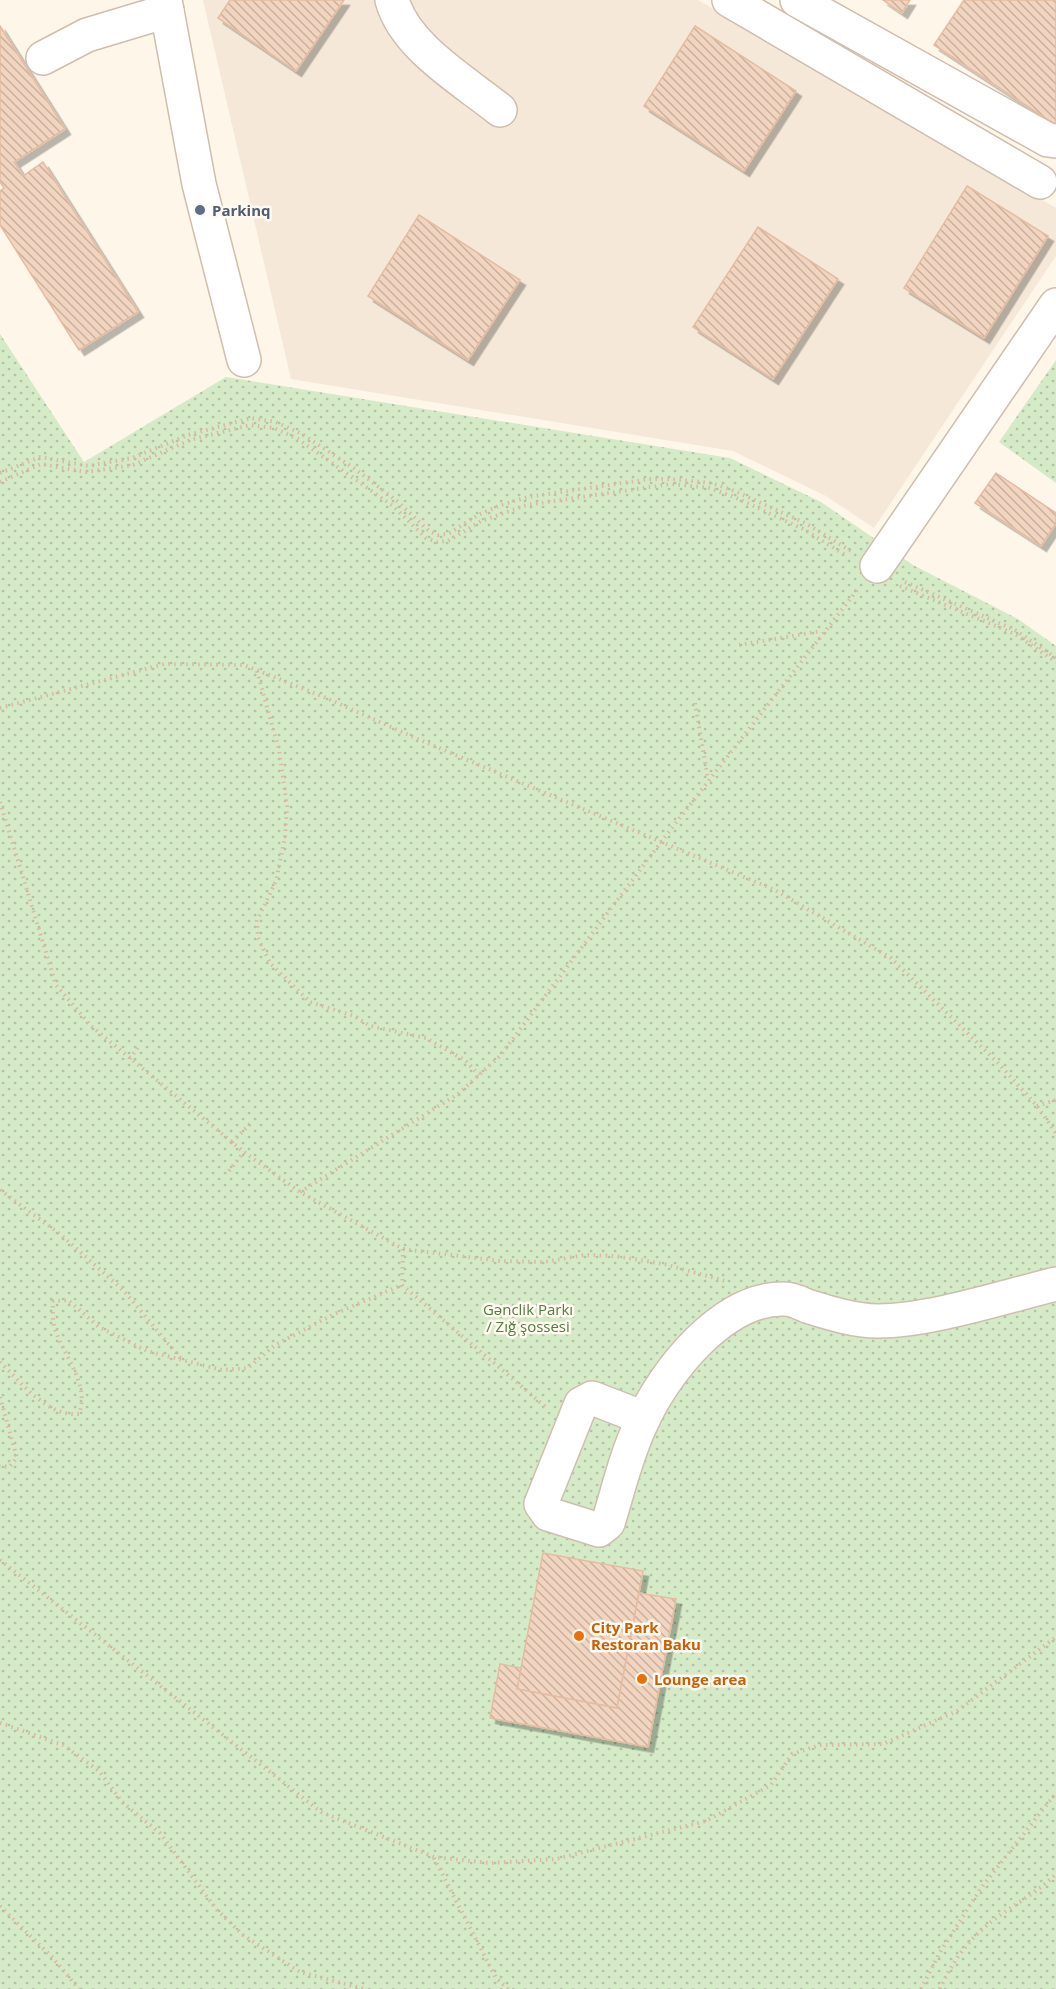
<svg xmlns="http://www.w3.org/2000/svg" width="1056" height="1989" font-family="'Open Sans',sans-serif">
	<defs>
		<pattern id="grass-dots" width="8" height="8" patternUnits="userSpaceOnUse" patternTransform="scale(1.5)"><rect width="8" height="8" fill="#d5ebc7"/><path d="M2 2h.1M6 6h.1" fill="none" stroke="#b2c2a4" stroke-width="1.8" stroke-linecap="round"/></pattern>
		<pattern id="building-back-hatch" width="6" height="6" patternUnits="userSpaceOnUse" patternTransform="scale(1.5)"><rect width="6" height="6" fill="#f2d5c1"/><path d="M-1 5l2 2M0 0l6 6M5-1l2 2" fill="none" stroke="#c9b09f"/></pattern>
		<filter id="shadow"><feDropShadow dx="5.5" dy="5.5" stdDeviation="0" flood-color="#0004"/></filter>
	</defs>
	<rect width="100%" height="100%" fill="#fdf6e9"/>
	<path fill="#f5e8d8" d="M203,0H698L1056,208V256L874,528L826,496L733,451L291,379Z"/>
	<g fill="url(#grass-dots)">
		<path d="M0,334L84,462L226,377L730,458L821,502L913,565L1018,619L1056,646V1989H0Z"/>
		<path d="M1056,360V483L999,442Z"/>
	</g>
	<g fill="url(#building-back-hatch)" stroke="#e5bca1" stroke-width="1.5" filter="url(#shadow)">
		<path d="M230,0H344L296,71L218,18Z"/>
		<path d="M883,0H910L902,13Z"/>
		<path d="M964,0H1056V125L934,45Z"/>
		<path d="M0,26L65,129L14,162L23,176L43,162L138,312L79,350L0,225V191L4,188L0,182Z"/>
		<path d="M695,26L796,91L744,171L644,106Z"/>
		<path d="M967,186L1048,236L984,338L904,288Z"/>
		<path d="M419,215L520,280L468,360L368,296Z"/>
		<path d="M758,227L838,279L773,379L693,327Z"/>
		<path d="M996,473L1056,513V523L1041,546L975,503Z"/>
		<path d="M543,1553L643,1571L617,1708L517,1689Z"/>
		<path d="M639,1593L676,1599L648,1747L490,1718L500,1664L521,1668L517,1689L617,1708Z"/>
	</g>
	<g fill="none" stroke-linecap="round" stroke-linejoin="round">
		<g stroke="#cfbeae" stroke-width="36">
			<g id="minor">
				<path d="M165,0L199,184L244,360"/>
				<path d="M392,0C405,47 463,80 500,110"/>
				<path d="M729,0L1040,182"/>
				<path d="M797,0L1048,140L1056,141"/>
				<path d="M43,58L87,35L167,11"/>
				<path d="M877,566L1056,305"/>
				<path d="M644,1418L592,1398L581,1404L541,1504L548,1514L599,1530L608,1523C618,1491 626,1455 641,1424C664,1372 723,1297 785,1299C792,1299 800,1303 807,1306C829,1313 855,1321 878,1321C930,1321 1003,1297 1056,1284"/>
			</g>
		</g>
		<g stroke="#d8b9a3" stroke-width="4" stroke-dasharray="1.5 4.5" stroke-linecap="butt">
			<path d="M0,473L40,457L89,466L132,458L188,435L251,418L276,422L302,434L355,469L397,501L429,531L438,535L448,534L478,515L501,505L528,497L649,479H671L712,483L737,492L805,523L851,551"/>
			<path d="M0,482L41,464L86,472L133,465L190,440L250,425L274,428L298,439L393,506L426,538L437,542L448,541L481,521L527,505L671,484L710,488L734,497L803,529L847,556"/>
			<path d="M905,582L1015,630L1056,658"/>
			<path d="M900,586L1015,634L1056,662"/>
			<path d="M739,645L821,631"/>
			<path d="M257,671L279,750L287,806L285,837L276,881L257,921L258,938L270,963L310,1002L354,1016L370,1026L426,1038L466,1061L479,1075"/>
			<path d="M695,703L708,779"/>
			<path d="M0,708L164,664L244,665L324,697L420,740L775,890L891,958L1000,1065L1037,1106L1056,1133"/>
			<path d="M0,802L56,985L91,1026L244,1152L300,1192L403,1249L402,1285L547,1408"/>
			<path d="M130,1059L139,1045"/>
			<path d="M1037,1106L1056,1100"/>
			<path d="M232,1142L251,1123"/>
			<path d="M229,1171L244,1152"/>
			<path d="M0,1190L60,1234L124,1291L182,1360"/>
			<path d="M300,1192L458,1094L500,1056L661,842L858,589"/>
			<path d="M403,1249L500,1261L544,1262L584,1255L615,1256L664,1264L725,1281"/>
			<path d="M0,1362C21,1382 47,1417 79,1414C90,1384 64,1357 55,1329C52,1321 53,1310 53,1301L68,1300L99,1327L147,1351L222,1370L248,1368L275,1345L334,1314L402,1285"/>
			<path d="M0,1397L17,1458L9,1467L0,1466"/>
			<path d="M0,1560L321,1812L434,1857L490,1863L556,1859L706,1821L771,1785L792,1754L820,1745L883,1744L957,1711L1056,1637"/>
			<path d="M0,1723L63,1745L99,1771L122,1802L160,1833L217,1910L243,1935L300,1972L364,1989"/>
			<path d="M434,1858L496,1978L508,1989"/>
			<path d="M0,1906L52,1957L79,1989"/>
			<path d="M921,1989L939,1954L981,1888L1056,1793"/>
			<path d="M940,1989C950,1966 965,1944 984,1928C1006,1908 1034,1896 1056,1874"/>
		</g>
		<use href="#minor" stroke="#fff" stroke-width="33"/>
	</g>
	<circle fill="#5c6f8a" stroke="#fff9f0" stroke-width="2" cx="200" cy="210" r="6"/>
	<g fill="#e8710a" stroke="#fff9f0" stroke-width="2">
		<circle cx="579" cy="1636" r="6"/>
		<circle cx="642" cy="1679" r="6"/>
	</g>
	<g text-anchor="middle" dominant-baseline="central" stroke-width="5" stroke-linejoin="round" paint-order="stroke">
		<g font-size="15" font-weight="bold" fill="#4e5e75" stroke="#fff9f0" text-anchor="start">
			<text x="212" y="210">Parkinq</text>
		</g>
		<g font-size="15" fill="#547e43" stroke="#fff9f0">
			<text x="528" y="1309">Gənclik Parkı<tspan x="528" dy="17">/ Zığ şossesi</tspan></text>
		</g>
		<g font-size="15" font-weight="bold" fill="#c56008" stroke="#fff9f0" text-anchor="start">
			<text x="591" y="1627">City Park<tspan x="591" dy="17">Restoran Baku</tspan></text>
			<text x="654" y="1679">Lounge area</text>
		</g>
	</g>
</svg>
